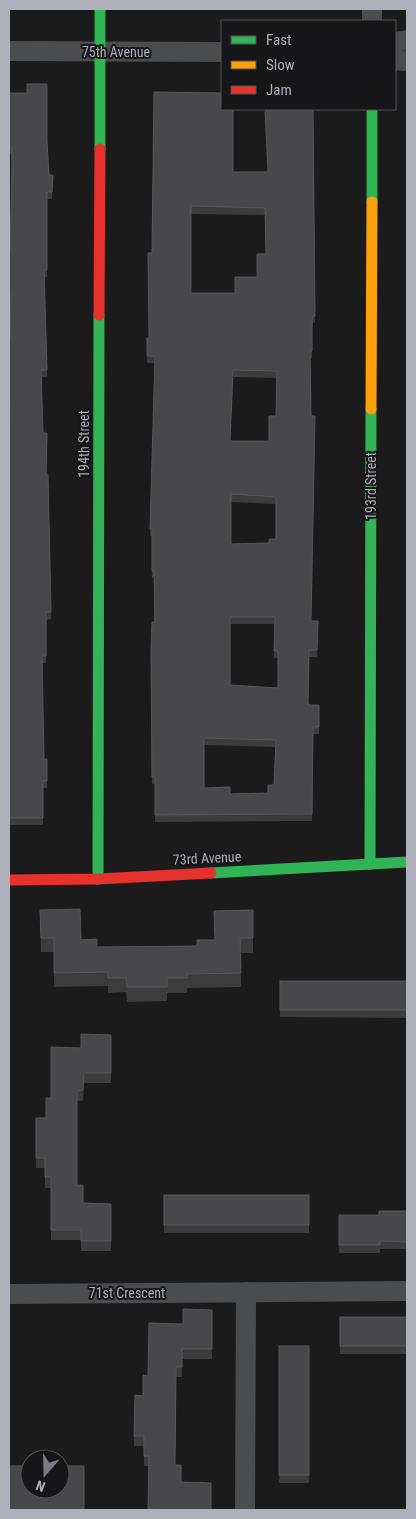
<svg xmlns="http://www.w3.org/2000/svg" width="416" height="1519" font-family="'Roboto Condensed',sans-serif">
	<rect width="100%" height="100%" fill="#1b1b1b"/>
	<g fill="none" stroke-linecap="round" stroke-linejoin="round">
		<g stroke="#4b4c4e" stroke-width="20">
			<path d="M372,21V9"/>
			<path d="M395,42L407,40"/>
			<path d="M9,51L222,52"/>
			<path d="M395,60L407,61"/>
			<path d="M9,1294L407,1291"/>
			<path d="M245,1510L246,1292"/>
		</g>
		<g stroke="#30b455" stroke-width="11">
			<path d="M100,149V9"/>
			<path d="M372,202V109"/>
			<path d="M370,864L371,409"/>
			<path d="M211,873L407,862"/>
			<path d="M98,879L99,315"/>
		</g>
		<path stroke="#ff9f0a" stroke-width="11" d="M371,409L372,202"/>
		<g stroke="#e5322d" stroke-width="11">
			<path d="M99,315L100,149"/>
			<path d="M9,880L98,879L211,873"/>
		</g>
	</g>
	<g fill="#3c3c3d" fill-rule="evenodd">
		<path d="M154,92L233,172H267L313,109L315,323H313L312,329V358H310L311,621H318L317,657H309L308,703L310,705H319V734H313L312,821L155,822V784H152L151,658L154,622V578H152V536H150L155,363H147V338H149L152,253ZM191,214L265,215L266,254L257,277L235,293H191ZM233,377L277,378L276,416L269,441H230ZM231,502L276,504V539L269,543L231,544ZM230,624H275L274,658H278V688L230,685ZM204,745L276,747L274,785L268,793L230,794L204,788Z"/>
		<path d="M9,93L47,142L49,175H53L52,199H47V277H44L47,377H41L43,433L46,475H48L51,619L46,620V663H42L44,759H47V788H43V825H9V478L10,405H9V340H10V302H9V252H10L12,166L11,154H9Z"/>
		<path d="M40,910L81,940L97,947L197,946L214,940L253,910V953H241V987L187,988V993H167V1001L127,1002L126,992L108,993V986L54,987V952H41Z"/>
		<path d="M280,981H407V1018L280,1017Z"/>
		<path d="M111,1035V1083H84L83,1101H77V1185L83,1203L111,1204V1251H81V1240H51V1188H45V1168H36V1118H46L51,1098L81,1048Z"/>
		<rect x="164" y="1195" width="145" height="38"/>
		<path d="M407,1211V1249H380V1253H339V1215H379Z"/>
		<path d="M212,1310V1359H182V1377H176L175,1465L181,1482L211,1510H148L149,1466H144V1446H134V1436L148,1376Z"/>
		<rect x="340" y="1317" width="67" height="37"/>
		<rect x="279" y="1346" width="30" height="137"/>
	</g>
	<g fill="#48484b" stroke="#58585c" fill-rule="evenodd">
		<path d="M27,84H47V141L49,175H53L52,192H47V270H44L47,370H41L43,433H47L46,475H48L51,612H46V656H42L44,759H47V781H43V818H9V478L10,398H9V340H10L11,295H9V252H10L12,160L11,147H9V93H27Z"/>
		<path d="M154,92L222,93V109H233V172H268L265,109H313L315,316H313L312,322V351H310L311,416H315L311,621H318L317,650H309L308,703L310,705H319V727H313L312,814L155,815V777H152L151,651L152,622H155L154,571H152V529H150L155,356H147V338H149L148,253H152ZM191,206L265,208L266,254H257V277H235V293H191ZM233,370L277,371L276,416H269V441H230ZM231,494L276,497V539H269V543L231,544ZM230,617H275L274,651H278V688L230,685ZM204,738L276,740L274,785H268V793L230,794V787L204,788Z"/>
		<path d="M80,909L81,940L97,939V947L197,946V940H215L214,911L253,910V938H240L241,973L187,974V978H167V987H127L126,978H108V972L54,973V938H41L40,910Z"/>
		<rect x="280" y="981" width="127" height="29"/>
		<path d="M81,1034L111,1035V1073H84L83,1090L77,1091V1185H83V1203L111,1204V1241H81V1230H51V1177H45V1158H36V1118H46V1098H51V1047L81,1048Z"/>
		<rect x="164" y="1195" width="145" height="30"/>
		<path d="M379,1211H407V1242L380,1241V1245H339V1215H379Z"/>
		<path d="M183,1309L212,1310V1349H182V1367H176L175,1465H181V1482L211,1483V1510L148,1509L149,1456H144V1436H134L135,1395L143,1396V1375L148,1376L149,1323L183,1324Z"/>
		<rect x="340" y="1317" width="67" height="29"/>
		<rect x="279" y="1346" width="30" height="129"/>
		<path d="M9,1466H30V1489H60V1466H84V1510H9Z"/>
	</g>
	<g text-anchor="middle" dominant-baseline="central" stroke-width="4" stroke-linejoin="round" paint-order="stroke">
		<g font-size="14" fill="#aeb0bb" stroke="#161517">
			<text x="116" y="52">75th Avenue</text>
			<text transform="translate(84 444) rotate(-90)">194th Street</text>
			<text transform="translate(371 486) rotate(-90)">193rd Street</text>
			<text transform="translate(207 858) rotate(-3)">73rd Avenue</text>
			<text x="127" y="1293">71st Crescent</text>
		</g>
	</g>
	<rect width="416" height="1519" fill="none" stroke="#aeb0bb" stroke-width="20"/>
	<rect x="221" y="20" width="175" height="90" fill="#161517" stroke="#535359"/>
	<rect x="231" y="36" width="25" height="8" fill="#30b455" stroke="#535359"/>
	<text x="266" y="45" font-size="15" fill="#aeb0bb">Fast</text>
	<rect x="231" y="61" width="25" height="8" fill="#ff9f0a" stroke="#535359"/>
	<text x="266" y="70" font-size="15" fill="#aeb0bb">Slow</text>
	<rect x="231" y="86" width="25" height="8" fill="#e5322d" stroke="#535359"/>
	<text x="266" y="95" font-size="15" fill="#aeb0bb">Jam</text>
	<g transform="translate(45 1474) rotate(200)"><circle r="24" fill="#161517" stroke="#535359"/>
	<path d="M0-4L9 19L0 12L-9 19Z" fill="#7b7c83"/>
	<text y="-8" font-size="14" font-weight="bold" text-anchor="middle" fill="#aeb0bb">N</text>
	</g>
</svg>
